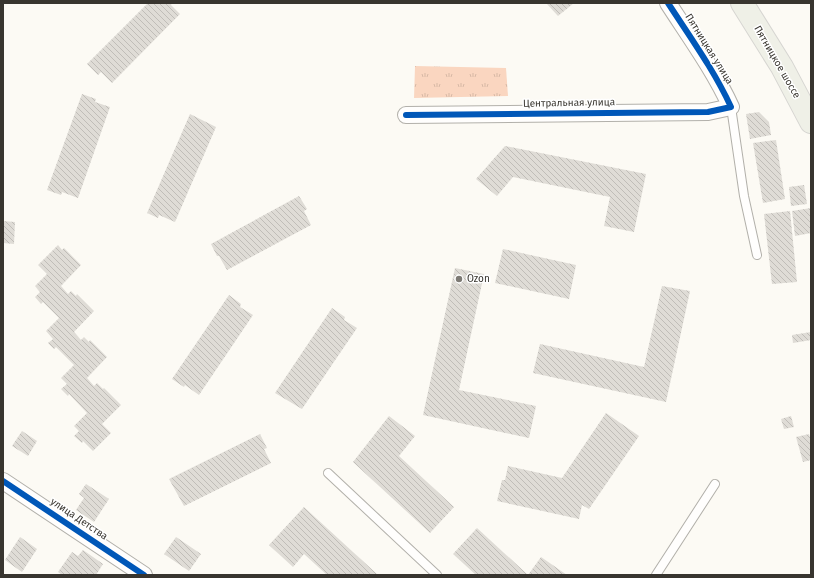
<svg xmlns="http://www.w3.org/2000/svg" width="814" height="578" font-family="'Fira Sans',sans-serif">
	<defs>
		<pattern id="grass-tufts" width="24" height="20" patternUnits="userSpaceOnUse"><rect width="24" height="20" fill="#fad6c0"/><path d="M3 7l-1-3M5 7V3M7 7l1-3M15 17l-1-3M17 17v-4M19 17l1-3" fill="none" stroke="#d7b8a5"/></pattern>
		<pattern id="building-back-hatch" width="6" height="6" patternUnits="userSpaceOnUse"><rect width="6" height="6" fill="#dfdcd6"/><path d="M-1 5l2 2M0 0l6 6M5-1l2 2" fill="none" stroke="#c0bdb8"/></pattern>
	</defs>
	<rect width="100%" height="100%" fill="#fcfaf4"/>
	<path fill="url(#grass-tufts)" d="M415,66L506,68L508,96L414,98Z"/>
	<g fill="url(#building-back-hatch)">
		<path d="M148,3H172L171,5L180,14L112,83L101,72L98,75L87,64Z"/>
		<path d="M546,3H574L558,16Z"/>
		<path d="M82,94L96,99L95,102L110,107L78,198L62,192L61,195L47,190Z"/>
		<path d="M759,112L769,122L771,135L750,139L746,114Z"/>
		<path d="M190,114L216,127L175,222L159,215L158,218L147,213Z"/>
		<path d="M776,140L785,199L763,203L753,143Z"/>
		<path d="M505,146L646,174L634,232L604,226L610,197L513,177L497,196L476,179Z"/>
		<path d="M804,185L807,204L791,206L789,187Z"/>
		<path d="M299,196L307,209L304,211L311,225L227,270L219,256H217L211,244Z"/>
		<path d="M811,208V233L795,236L792,211Z"/>
		<path d="M790,211L797,282L772,284L764,214Z"/>
		<path d="M3,221L15,222L14,244L3,243Z"/>
		<path d="M58,245L62,250L64,248L81,265L61,286L68,294L71,291L76,296L77,294L94,311L74,332L81,340L84,337L89,342L90,340L107,357L87,378L94,386L97,383L103,389L104,388L121,405L102,424L111,433L93,451L83,441L82,443L74,436L79,431L74,426L87,413L69,394L68,396L61,389L67,384L61,378L74,365L56,347L54,349L48,343L53,339L46,331L59,318L43,302L41,304L35,297L40,292L35,286L47,274L38,265Z"/>
		<path d="M503,249L576,265L569,299L495,283Z"/>
		<path d="M455,268L484,274L459,390L536,406L529,438L423,415Z"/>
		<path d="M662,286L690,291L666,402L533,373L540,344L644,367Z"/>
		<path d="M229,295L241,304L240,307L253,315L199,395L185,385L184,387L172,379Z"/>
		<path d="M332,308L345,317L344,320L357,328L302,409L275,393Z"/>
		<path d="M811,332V340L793,343L792,335Z"/>
		<path d="M606,413L639,436L589,509L582,505L579,519L497,501L502,480H505L508,466L562,478Z"/>
		<path d="M389,416L415,436L399,456L454,507L430,533L353,462Z"/>
		<path d="M791,416L794,427L784,429L781,419Z"/>
		<path d="M22,431L37,441L28,456L12,446Z"/>
		<path d="M260,434L267,448L264,449L271,463L184,506L169,479Z"/>
		<path d="M809,434L811,440V460L803,462L796,437Z"/>
		<path d="M86,484L109,499L94,522L76,510L84,498L79,494Z"/>
		<path d="M304,507L378,575H327L304,554L293,567L269,545Z"/>
		<path d="M477,528L528,575H476L453,554Z"/>
		<path d="M20,537L37,549L22,572L5,560Z"/>
		<path d="M176,537L201,554L189,571L164,554Z"/>
		<path d="M83,550L103,564L96,575H62L58,572L72,552L78,556Z"/>
		<path d="M541,557L567,575H528Z"/>
	</g>
	<g fill="none" stroke-linecap="round" stroke-linejoin="round">
		<g stroke="#b2b0aa" stroke-width="10">
			<g id="service">
				<path d="M731,107L744,196L757,255"/>
				<path d="M328,473L437,575"/>
				<path d="M656,575L715,484"/>
			</g>
		</g>
		<g stroke="#b2b0aa" stroke-width="18">
			<g id="minor">
				<path d="M406,115L708,112L731,107C714,70 690,37 668,3"/>
				<path d="M3,481L144,575"/>
			</g>
		</g>
		<g stroke="#d6d5d1" stroke-width="24">
			<path id="primary" d="M742,3L782,67L811,122"/>
		</g>
		<use href="#service" stroke="#fffefd" stroke-width="8"/>
		<use href="#minor" stroke="#fffefd" stroke-width="16"/>
		<use href="#primary" stroke="#eff0e7" stroke-width="22"/>
		<g stroke="#fff" stroke-width="8">
			<g id="cycleway">
				<path d="M406,115L708,112L731,107C714,70 690,37 668,3"/>
				<path d="M3,481L144,575"/>
			</g>
		</g>
		<use href="#cycleway" stroke="#0057b8" stroke-width="6"/>
	</g>
	<circle fill="#7d7a74" stroke="#fff" stroke-width="1.5" cx="459" cy="279" r="4"/>
	<g text-anchor="middle" dominant-baseline="central" stroke-width="3" stroke-linejoin="round" paint-order="stroke">
		<g font-size="10" fill="#38352f" stroke="#fff">
			<text transform="translate(709 49) rotate(58)">Пятницкая улица</text>
			<text transform="translate(777 62) rotate(60)">Пятницкое шоссе</text>
			<text transform="translate(569 103) rotate(-1)">Центральная улица</text>
			<text transform="translate(79 519) rotate(34)">улица Детства</text>
		</g>
		<g font-size="10" fill="#38352f" stroke="#fff" text-anchor="start">
			<text x="467" y="279">Ozon</text>
		</g>
	</g>
	<rect width="814" height="578" fill="none" stroke="#38352f" stroke-width="8"/>
</svg>
